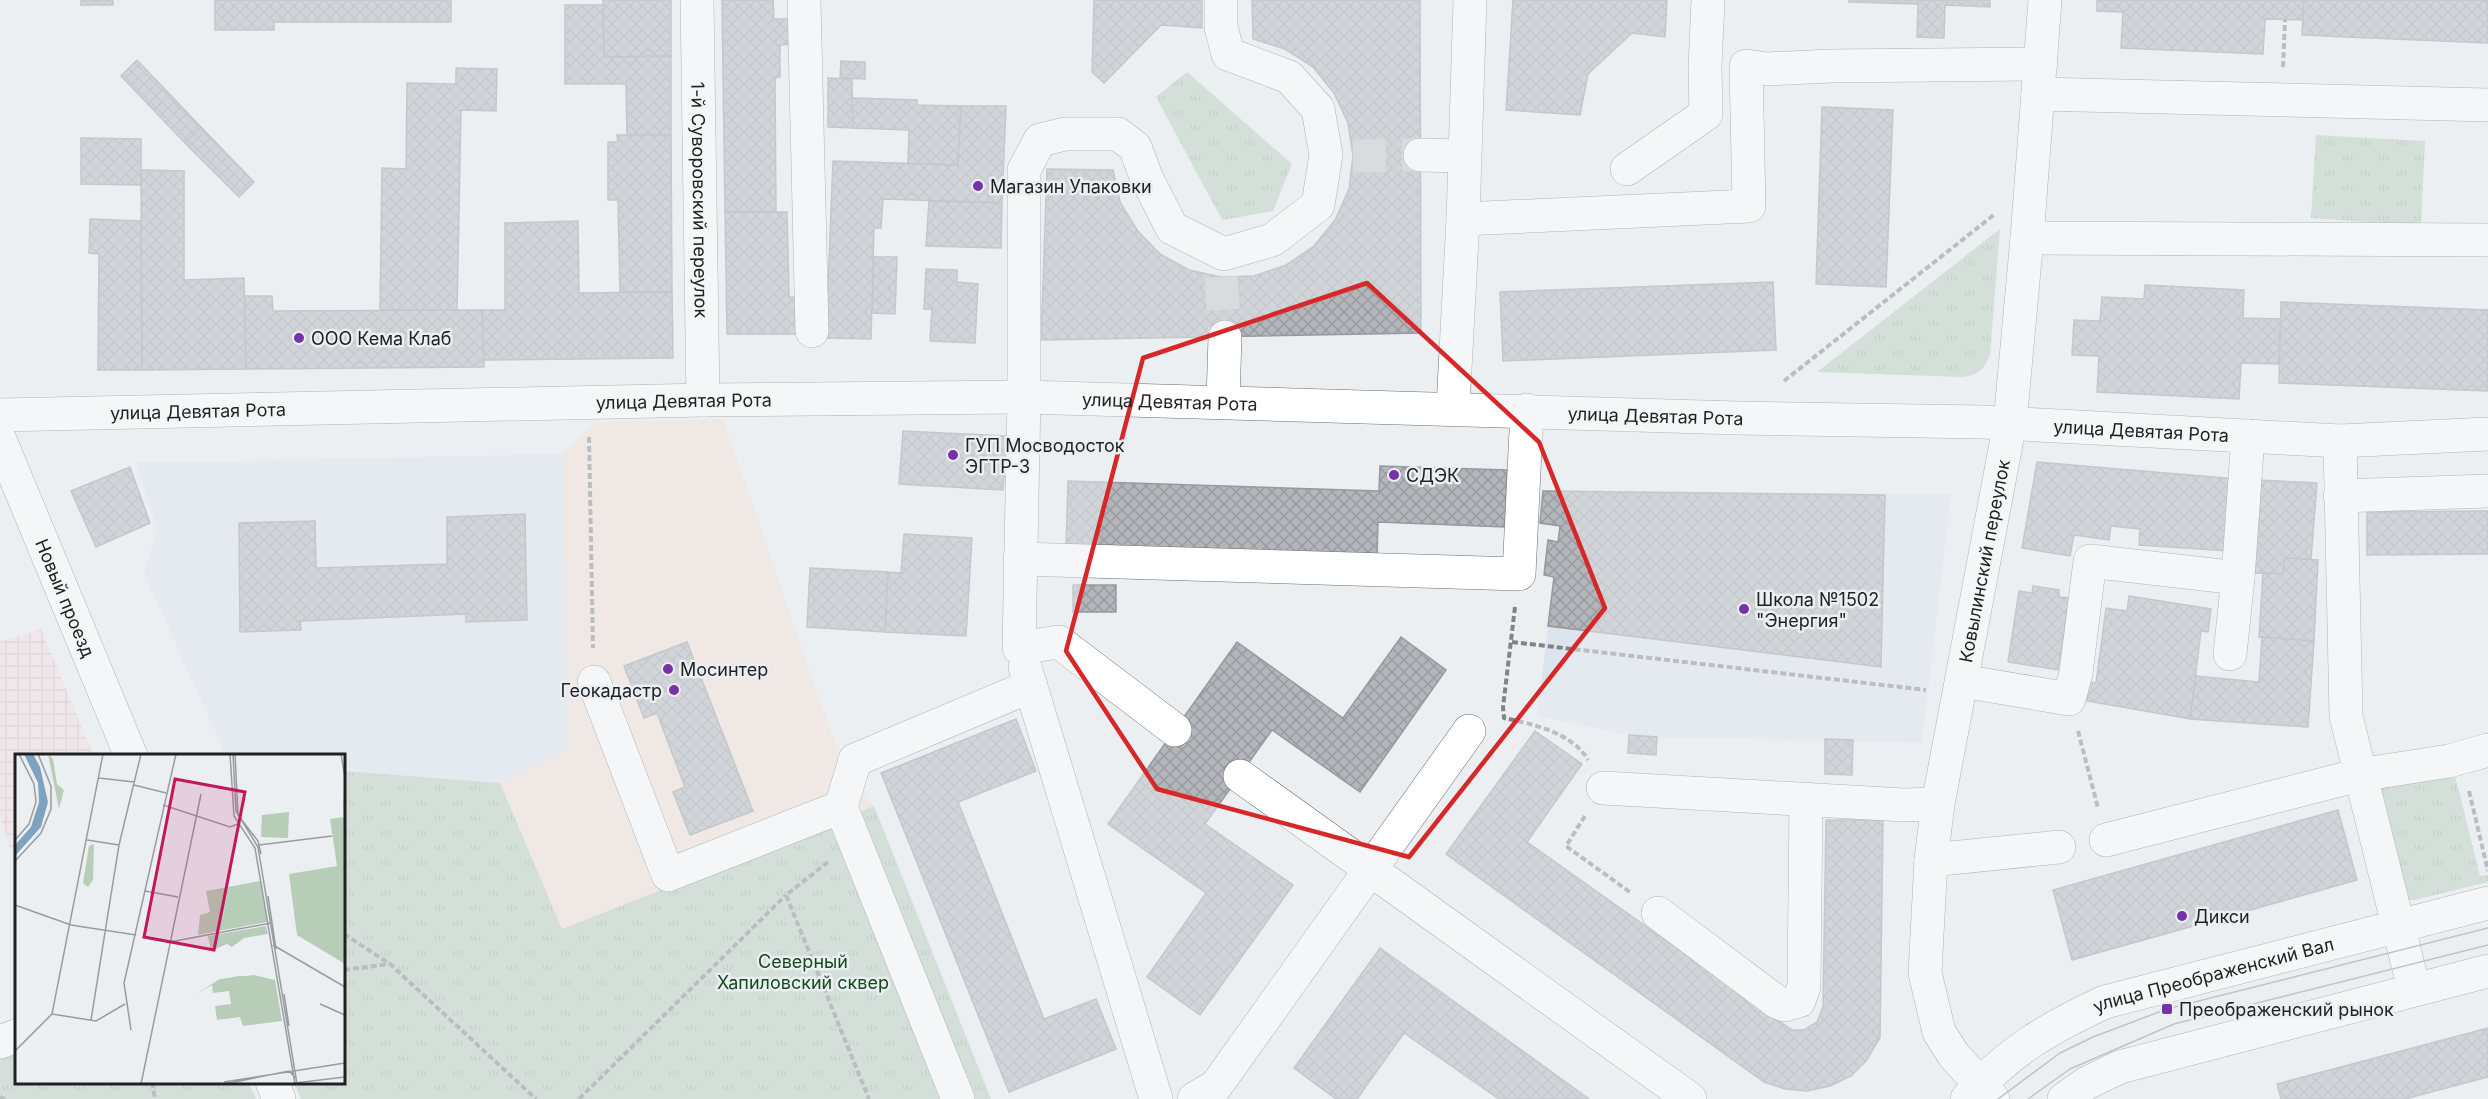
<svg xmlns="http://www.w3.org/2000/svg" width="2488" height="1099" font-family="Inter,sans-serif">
	<defs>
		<pattern id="industrial-grid" width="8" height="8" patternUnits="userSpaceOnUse" patternTransform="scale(1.5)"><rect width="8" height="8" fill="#f8dde0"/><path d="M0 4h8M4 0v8" fill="none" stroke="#d4bdc0"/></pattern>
		<pattern id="grass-tufts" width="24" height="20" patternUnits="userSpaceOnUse" patternTransform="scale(1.5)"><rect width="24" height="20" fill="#b7cdb8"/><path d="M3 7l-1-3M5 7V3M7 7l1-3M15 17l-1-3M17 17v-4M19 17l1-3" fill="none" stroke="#9db09e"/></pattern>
		<pattern id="building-cross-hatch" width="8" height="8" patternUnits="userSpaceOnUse" patternTransform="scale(1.5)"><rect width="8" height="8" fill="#b2b5b9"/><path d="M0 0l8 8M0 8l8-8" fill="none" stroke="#999b9f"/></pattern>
	</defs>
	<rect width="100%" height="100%" fill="#ebeff2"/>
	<path fill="#f6dfd4" d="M723,419L836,747L874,806L562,929L500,783L568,749L562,454L595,422Z"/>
	<path fill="url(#industrial-grid)" d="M41,629L93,755L16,756V867L0,817V642Z"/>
	<g fill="#dce5ee">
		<path d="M562,454L568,749L500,783L344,771V756L226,755L144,573L157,529L136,463Z"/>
		<path d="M1543,491L1951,494L1922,743L1657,737L1629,735L1537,716L1554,577L1544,575L1548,540L1558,541L1560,526L1540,523Z"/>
	</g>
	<g fill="url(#grass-tufts)">
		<path d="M1187,72L1292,164L1273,211L1222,220L1156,97Z"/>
		<path d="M2316,135L2425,141L2421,226L2311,218Z"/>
		<path d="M2000,229L1990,354C1985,369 1978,375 1963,377L1817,372Z"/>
		<path d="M2453,767L2480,876L2488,875V882L2415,900H2406L2375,787Z"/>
		<path d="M344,771L500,783L562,929L874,806L991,1099H301L294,1083L344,1082Z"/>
		<path d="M16,1046V1082L249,1083L256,1099H0V1053Z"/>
	</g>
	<g fill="url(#building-cross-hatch)" stroke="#96999d" stroke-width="1.5">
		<rect x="81" y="0" width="32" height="5"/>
		<path d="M215,0H451V22H274V30H215Z"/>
		<path d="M603,0H671V56L604,57Z"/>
		<path d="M722,0H773L774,19H794L795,44L780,45V77L775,78L776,212H725Z"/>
		<path d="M1094,0H1202V28L1161,25L1104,83L1092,72Z"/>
		<path d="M1252,0H1420L1421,333L1041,340L1047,169L1113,170L1120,202L1137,230L1160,254L1189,270L1221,277L1254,276L1286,265L1314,246L1335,220L1349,189L1353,156L1348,123L1334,93L1313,67L1285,49L1253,39Z"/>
		<path d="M1513,0H1667L1665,37L1632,33L1588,74L1580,115L1506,110Z"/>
		<path d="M1849,0H1990V7L1945,5L1944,38L1917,37L1918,4L1849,2Z"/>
		<path d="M2097,0H2304L2303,20L2265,19L2263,54L2121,48L2123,12L2097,11Z"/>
		<path d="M2304,0H2488V43L2302,35Z"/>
		<path d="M565,5H603L604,57L671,56V135H627L626,84H565Z"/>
		<path d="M137,60L201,127L185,143L121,76Z"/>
		<path d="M841,61L865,62V79L840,78Z"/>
		<path d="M456,68L497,69L496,111L461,110L457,311L380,310L382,168L406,169L407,83L456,84Z"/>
		<path d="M828,78L852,79L853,128L828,127Z"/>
		<path d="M852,98L917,100V105L961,106L958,165L908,164L909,130L853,128Z"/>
		<path d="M961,106H1006L1002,203L883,199L881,228H874L871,339L826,338L833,161L958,165Z"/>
		<path d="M1822,107L1893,110L1886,287L1816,284Z"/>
		<path d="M201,127L254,182L239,197L185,143Z"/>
		<path d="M617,135H671L672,292H620L618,200H608V142H618Z"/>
		<path d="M81,138L141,139V185L81,184Z"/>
		<path d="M141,170L184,171V280L244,278L246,369L142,370Z"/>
		<path d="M929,201L1002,203L1001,248L926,246Z"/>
		<path d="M725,212H787L789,297H804V334H727Z"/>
		<path d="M90,219L141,221L142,370H98L99,254L89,253Z"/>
		<path d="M578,221L579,293L672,292L673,358L483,360L482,310H505V223Z"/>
		<path d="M874,257H897L895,314L872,313Z"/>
		<path d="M926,269L957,270V282L978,284L975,343L930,341L932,309H924Z"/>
		<path d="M1773,282L1776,350L1503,361L1500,292Z"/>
		<path d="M2145,285L2244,290L2243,318L2281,319L2279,364L2241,363L2239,399L2097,392L2099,356L2072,355L2074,320L2100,321L2102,297L2144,299Z"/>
		<path d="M245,296H272L273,311L482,310L484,367L246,369Z"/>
		<path d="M2281,302L2488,310V391L2279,383Z"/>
		<path d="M903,431L1007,436L1003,490L899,484Z"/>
		<path d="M2037,462L2236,479L2229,551L2139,545L2140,529L2111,526L2109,540L2074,535L2070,556L2022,548Z"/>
		<path d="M1380,466L1507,470L1505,527L1378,522L1377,557L1066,547L1068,481L1379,491Z"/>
		<path d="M130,467L150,523L96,547L71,491Z"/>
		<path d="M2258,480L2317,483L2311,559L2285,558L2283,574L2253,573Z"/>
		<path d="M1543,491L1885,495L1881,667L1548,626L1554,577L1544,575L1548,540L1558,542L1560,526L1540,523Z"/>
		<path d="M2488,511V554L2367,555V512Z"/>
		<path d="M525,514L527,620L466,622V614L300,621L301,630L240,632L239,523L315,521L316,568L447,564V517Z"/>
		<path d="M904,534L972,538L966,636L885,632L888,572L901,573Z"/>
		<path d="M2285,558L2318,560L2314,641L2259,637L2263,573L2283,574Z"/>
		<path d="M810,568L888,572L885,632L807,627Z"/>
		<rect x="1073" y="585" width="43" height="27"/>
		<path d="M2033,586L2059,590V597L2069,598L2058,670L2008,662L2019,591L2032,593Z"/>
		<path d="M2129,596L2211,609L2208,632L2201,631L2190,719L2087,701L2089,682L2096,683L2106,608L2127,611Z"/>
		<path d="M1401,637L1446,670L1360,792L1272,730L1205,824L1293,885L1200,1015L1147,977L1206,893L1108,824L1237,642L1343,718Z"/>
		<path d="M2262,637L2314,641L2308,727L2190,719L2196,676L2259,682Z"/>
		<path d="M687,642L753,811L690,835L673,792L685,787L657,713L644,718L624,666Z"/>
		<path d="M1016,719L1036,771L958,802L1044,1019L1096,999L1116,1049L1009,1092L881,773Z"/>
		<path d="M1535,731L1582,764L1527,842L1792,1030H1804L1817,1022L1823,1007L1826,820H1883L1880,1038L1866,1061L1851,1076L1830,1086L1807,1091L1785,1089L1764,1082L1446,854Z"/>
		<path d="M1629,735L1657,737L1656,755L1628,753Z"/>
		<path d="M1825,739L1853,740L1852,775L1825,774Z"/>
		<path d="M2338,810L2357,880L2072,960L2053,890Z"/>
		<path d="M1380,948L1589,1099H1499L1404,1033L1357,1099H1336L1294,1068Z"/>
		<path d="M2488,1028V1077L2405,1099H2281L2277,1084Z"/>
	</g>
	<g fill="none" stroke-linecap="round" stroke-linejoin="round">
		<g stroke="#c2c6c8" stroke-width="33" stroke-dasharray="33 16" stroke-linecap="butt">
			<path d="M1353,156L1420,155"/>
			<path d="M1221,277L1225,337"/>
		</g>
		<g stroke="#6b6e71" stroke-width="34">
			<g id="minor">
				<path id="s1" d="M697,0L703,400"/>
				<path d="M804,0L812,331"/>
				<path d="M2038,94L2488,105"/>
				<path d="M1420,155L1463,156"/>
				<path d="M1627,169L1706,114L1705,67L1708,0"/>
				<path d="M1463,219L1749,206L1746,66L1767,69L1831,66L2041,64"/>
				<path d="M2027,238L2488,240"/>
				<path d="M1223,401L1225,337"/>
				<path d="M1453,407L1463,219L1470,0"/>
				<path id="s2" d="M0,415L703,400L1024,397L1738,418L1983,422L2340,441L2488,434"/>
				<path id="s3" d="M0,440L131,756"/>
				<path d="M2340,441L2346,716L2414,989"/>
				<path d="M2340,496L2488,491"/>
				<path d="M1020,559L1519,574L1527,410"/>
				<path d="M2238,578L2248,436"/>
				<path d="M1025,667L1156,1099"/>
				<path d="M1962,681L2069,699L2076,673L2090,561L2238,578L2230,654"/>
				<path d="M594,682L668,875L841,807"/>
				<path d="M1175,730L1059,642L1019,648L1024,397V170L1040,140L1065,134H1118L1135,147L1147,179L1172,228L1224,254L1272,240L1318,205L1326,155L1318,109L1289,77L1228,54L1221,27V0"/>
				<path d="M1240,776L1690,1099"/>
				<path d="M1603,788L1904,805L1938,804"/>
				<path d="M2106,840L2359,775L2449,761L2488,750"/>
				<path d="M1931,860L2059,847"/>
				<path d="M1658,913L1777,1002L1785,1005L1799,1001L1804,986L1806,799"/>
				<path d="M0,1042L16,1036"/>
				<path d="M272,1082L279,1099"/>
				<path d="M958,1099L841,807L855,760L1031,686"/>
				<path d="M1194,1099L1216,1086L1469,731"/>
				<path id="s4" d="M1993,1099L1953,1054L1939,1032L1925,973L1931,860L1938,804L2010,423L2027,238L2045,0"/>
			</g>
		</g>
		<g stroke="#6b6e71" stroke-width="34">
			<g id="major">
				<path id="s5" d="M1967,1099C2008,1051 2049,1028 2105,1002L2488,903"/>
				<path d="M2064,1099L2087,1083L2120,1067L2488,971"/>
			</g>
		</g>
		<g stroke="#818386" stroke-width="4" stroke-dasharray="6 3" stroke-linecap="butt">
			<path d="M2283,67L2285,20"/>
			<path d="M1784,381L1995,214"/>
			<path d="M589,437L593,648"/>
			<path d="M1515,607L1503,707L1504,718C1533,724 1573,733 1588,760"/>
			<path d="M1512,642L1926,690"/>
			<path d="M2078,731L2098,808"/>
			<path d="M2469,791L2488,871"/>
			<path d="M1585,816L1566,846L1631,893"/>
			<path d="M828,862L786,895L869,1099"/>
			<path d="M344,934L390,964L536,1099"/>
			<path d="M344,970L390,964"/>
			<path d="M152,1082L155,1099"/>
			<path d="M0,1097L5,1099"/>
			<path d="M579,1099L786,895"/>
		</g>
		<use href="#minor" stroke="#fff" stroke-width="33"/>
		<use href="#major" stroke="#fff" stroke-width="33"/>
		<g stroke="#8d9093" stroke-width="1.5">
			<path d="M1998,1099L2060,1053L2093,1037L2167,1009L2488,928"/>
			<path d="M2028,1099L2070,1069L2174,1024L2488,945"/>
		</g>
	</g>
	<path d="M0 0H2488V1099H0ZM1367,283L1539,442L1605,608L1409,857L1157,789L1066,651L1143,358Z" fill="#ebeff2" fill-opacity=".55" fill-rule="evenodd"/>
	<path fill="none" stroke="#d62828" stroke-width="4.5" stroke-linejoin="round" d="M1367,283L1539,442L1605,608L1409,857L1157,789L1066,651L1143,358Z"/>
	<g fill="#7533a7" stroke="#ebeff2" stroke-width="2">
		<circle cx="978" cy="186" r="6"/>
		<circle cx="299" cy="338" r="6"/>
		<circle cx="953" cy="455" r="6"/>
		<circle cx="1394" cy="475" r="6"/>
		<circle cx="1744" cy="609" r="6"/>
		<circle cx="668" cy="669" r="6"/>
		<circle cx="674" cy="690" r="6"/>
		<circle cx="2182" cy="916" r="6"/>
		<rect x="2161" y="1003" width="12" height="12" rx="3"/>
	</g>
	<g text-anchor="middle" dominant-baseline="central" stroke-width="5" stroke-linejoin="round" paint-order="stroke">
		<g font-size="18" fill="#1f2022" stroke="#ebeff2" text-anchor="start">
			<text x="990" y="186">Магазин Упаковки</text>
			<text x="311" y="338">ООО Кема Клаб</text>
			<text x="965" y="445">ГУП Мосводосток<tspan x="965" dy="21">ЭГТР-3</tspan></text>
			<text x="1406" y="475">СДЭК</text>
			<text x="1756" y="599">Школа №1502<tspan x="1756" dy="21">"Энергия"</tspan></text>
			<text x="680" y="669">Мосинтер</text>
			<text x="662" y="690" text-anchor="end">Геокадастр</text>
			<text x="2194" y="916">Дикси</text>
			<text x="2179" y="1009">Преображенский рынок</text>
		</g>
		<g font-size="18" fill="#1f2022" stroke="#ebeff2">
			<text stroke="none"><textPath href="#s1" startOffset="200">1-й Суворовский переулок</textPath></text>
			<text stroke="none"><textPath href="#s2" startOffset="1170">улица Девятая Рота</textPath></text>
			<text stroke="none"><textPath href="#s2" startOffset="684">улица Девятая Рота</textPath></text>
			<text stroke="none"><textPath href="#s2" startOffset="198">улица Девятая Рота</textPath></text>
			<text stroke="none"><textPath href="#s2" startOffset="1656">улица Девятая Рота</textPath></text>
			<text stroke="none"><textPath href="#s2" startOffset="2142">улица Девятая Рота</textPath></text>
			<text stroke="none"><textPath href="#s4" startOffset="564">Ковылинский переулок</textPath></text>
			<text stroke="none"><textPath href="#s3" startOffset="171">Новый проезд</textPath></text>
			<text stroke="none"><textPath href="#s5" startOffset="282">улица Преображенский Вал</textPath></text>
		</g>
		<g font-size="18" fill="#154a1f" stroke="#ebeff2">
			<text x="803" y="961">Северный<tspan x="803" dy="21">Хапиловский сквер</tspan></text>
		</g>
	</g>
	<g transform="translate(15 754)">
		<rect width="330" height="330" fill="#ebeff2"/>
		<path d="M245,127L252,168L183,181L185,161L195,158L191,137ZM251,172L253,180L229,184L217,193L212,190L196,197L193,182ZM239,221L260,226L267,267L228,272L225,263L202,266L200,252L216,250L214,237L198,239L197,231L179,241L205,225Z" fill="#b7cdb8"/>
		<path d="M33,0L38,5L42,30L49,36L44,55ZM274,58L273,84L246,83L247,61ZM79,90L78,126L73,133L68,129L74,92ZM223,222L248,224L252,228L245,236L240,233L235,247L224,236L199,238L198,231L204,226ZM247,243L251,246L252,257L232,262Z" fill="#b7cdb8"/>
		<path d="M328,45H330V210L282,181L274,120L322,112L315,65L329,63Z" fill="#b7cdb8"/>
		<path d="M9,0H18L25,13L33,48L26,73L0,102V91L16,73L24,48L23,29Z" fill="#7da3c1"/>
		<path fill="none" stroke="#999c9f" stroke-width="1.5" d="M215,0L219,62L240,94L280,330M218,0L221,57L243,93L282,330M220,0L223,61L243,87L246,100M326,0L330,24M84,24L119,28M119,31L151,39M148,51L215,73L225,69M0,86L14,70L21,48L19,30L4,0M72,86L104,91M244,91L317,82M0,107L26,79L36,55V32L23,0M130,137L163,143M253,142L261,195M0,151L56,171L121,181M155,188L256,169M258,191L330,233M269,240L274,272M305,250L330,261M37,260L81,267L110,250M76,266L104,91L126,0M116,276L109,229L161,0M0,297L37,260L88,0M209,328L330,309M280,329L330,323M126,330L186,40M210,330L274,317L281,324"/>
		<path fill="#c2185b" fill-opacity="0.15" stroke="#c2185b" stroke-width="3" d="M160,25L230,38L199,196L129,183Z"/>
		<rect width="330" height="330" fill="none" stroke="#1f2022" stroke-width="3"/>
	</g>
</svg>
